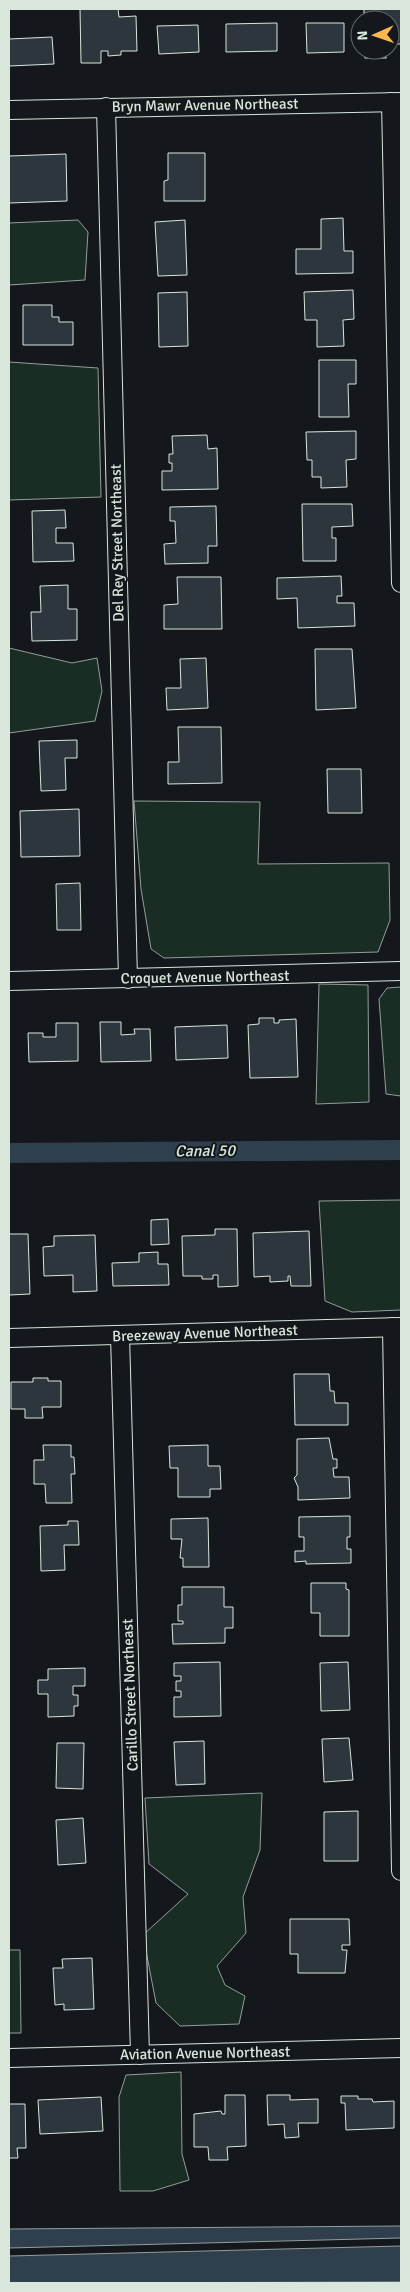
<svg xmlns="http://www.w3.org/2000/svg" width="410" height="2292" font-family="Signika,sans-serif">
	<rect width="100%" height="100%" fill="#14181c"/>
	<g fill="#1a2d24" stroke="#939e99">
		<path d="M78,220L88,232L85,280L9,285V223Z"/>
		<path d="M9,362L98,368L101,497L9,500Z"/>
		<path d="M9,648L72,663L97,658L102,691L95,721L9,733Z"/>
		<path d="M134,801L260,802L258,864L389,863L390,920L378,952L164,958L151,949L141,889Z"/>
		<path d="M319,984L368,985L369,1102L316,1104Z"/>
		<path d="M401,987V1096L386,1094L379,999L387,988Z"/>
		<path d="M401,1200V1310L352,1312L325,1301L319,1201Z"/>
		<path d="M262,1793L260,1850L243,1897L246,1933L217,1966L225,1985L245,1996L239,2024L180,2026L156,2003L143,1935L188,1894L149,1864L145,1798Z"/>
		<path d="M9,1950H20L21,2033H9Z"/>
		<path d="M181,2072L182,2154L189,2180L153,2191H120L119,2097L126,2075Z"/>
	</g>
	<g fill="#2f3f4d" stroke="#939e99">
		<path d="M401,2226V2238L9,2248V2229Z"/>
		<path d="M401,2246V2282L9,2283V2256Z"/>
	</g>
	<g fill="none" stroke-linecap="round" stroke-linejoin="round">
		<path stroke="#2f3f4d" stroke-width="20" d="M9,1153L401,1150"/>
	</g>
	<g fill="#2c363c" stroke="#d8e6dc">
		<path d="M80,9H118L119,17L136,16L137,51H121V55L108,56V51H101V63H81Z"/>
		<path d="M364,9H401V44H394L390,42V20H364Z"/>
		<path d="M277,23V51L226,52V24Z"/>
		<path d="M306,23H344V52L307,53Z"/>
		<path d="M198,25L199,52L159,54L157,26Z"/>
		<path d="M52,37L54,64L9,66V39Z"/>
		<rect x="365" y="50" width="21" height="8"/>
		<path d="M168,153H205V201H164V181L168,180Z"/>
		<path d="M66,154L67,201L9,203V156Z"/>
		<path d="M343,218L344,251H353V273L296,274V249H321V219Z"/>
		<path d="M185,220L187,275L158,276L155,222Z"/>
		<path d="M353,290L354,319L343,320L344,346L317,347V320H305L304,292Z"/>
		<path d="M187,292L188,346L159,347L158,293Z"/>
		<path d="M23,305H52V317H59V322H73V345H23Z"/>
		<path d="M319,360H356V384H348L349,417H319Z"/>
		<path d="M356,431V459L346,460L347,487L321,488V477H312V460H307L306,432Z"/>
		<path d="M207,435L208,449L217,448L218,489L162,490V471H172V463H169V454H173L172,436Z"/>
		<path d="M302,504H352L353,526L332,527V538H336V561H303Z"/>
		<path d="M216,506L217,546H208V563L165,564L164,544L176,543L175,521H170V507Z"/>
		<path d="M65,510L66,528H56V543H73L74,561L33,562L32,511Z"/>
		<path d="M341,576L342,596H337V603H354L355,626L298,628L297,598L277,599V578Z"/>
		<path d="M177,577H221L222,629H164V605L178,604Z"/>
		<path d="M68,585V609H77V640L32,641L31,612H41L40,586Z"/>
		<path d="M315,649H352L356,708L316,710Z"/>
		<path d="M206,658L208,708L167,710L166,688H181L180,659Z"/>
		<path d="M178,727H221L222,783L168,784V762H179Z"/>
		<path d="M77,740V758H65L66,790L41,791L39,741Z"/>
		<path d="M327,769H361L362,813H328Z"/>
		<path d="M79,809L80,856L21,857L20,811Z"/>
		<path d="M80,883L81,930H57L56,884Z"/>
		<path d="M259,1018H274V1023H279V1020L296,1019L298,1077L250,1078L248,1025L259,1024Z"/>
		<path d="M100,1022H121V1035L135,1034L134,1029H150L151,1061L101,1062Z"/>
		<path d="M56,1023H78V1061L29,1062L28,1033H43V1037H56Z"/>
		<path d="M227,1025L228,1058L176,1060L175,1027Z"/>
		<path d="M168,1219L169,1244L151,1245V1220Z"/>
		<path d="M215,1229H237L238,1286L218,1287V1275H213V1279H202V1276H183L182,1236L215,1235Z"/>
		<path d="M309,1231L311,1286H291L290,1276H288V1281L270,1282V1276L254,1277L253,1233Z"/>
		<path d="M9,1234H28L30,1294L9,1295Z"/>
		<path d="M95,1235L97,1291L73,1292V1275L44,1276L43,1247L54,1246V1236Z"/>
		<path d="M158,1252V1264H168L169,1285L113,1286L112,1263L139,1262V1253Z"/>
		<path d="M294,1374H329L330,1391H334L335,1403H348V1425H295Z"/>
		<path d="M33,1378H48V1381H61V1407H42L43,1418H25V1409H11V1382H33Z"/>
		<path d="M329,1438L333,1459H337V1468H333L334,1477H349L350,1498L298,1500V1487L294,1478L297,1475V1439Z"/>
		<path d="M43,1445H71V1457H74L75,1474H71L72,1503H46L45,1484H34V1460H44Z"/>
		<path d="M208,1445V1466H220L221,1489H210V1497H178V1468H170L169,1446Z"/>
		<path d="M350,1516V1537H347V1549H351V1563L306,1564V1561L295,1562V1551H304V1537H299V1517Z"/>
		<path d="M208,1518L209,1567H183V1558H180L182,1539H171V1519Z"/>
		<path d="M68,1521H78L79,1545H64L65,1570L41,1571L40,1526L68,1525Z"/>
		<path d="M311,1583H346V1589L349,1590V1636H320V1613H311Z"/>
		<path d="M182,1587H224V1607H233V1628H225V1643L173,1644L172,1624H183V1621H178V1605H182Z"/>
		<path d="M220,1662L221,1716L174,1717V1697H181V1691H176V1681H181V1676H174V1663Z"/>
		<path d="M348,1662L350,1710L321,1711L320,1663Z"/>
		<path d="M85,1668V1686H73V1695H78V1706H74V1716L48,1717V1694H38V1680H48V1669Z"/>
		<path d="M349,1738L353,1780L324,1782L322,1739Z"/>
		<path d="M204,1741L205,1784L176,1785L174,1742Z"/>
		<path d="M57,1743H84L83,1789L56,1788Z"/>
		<path d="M358,1811V1861H324V1812Z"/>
		<path d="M83,1818L86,1863L58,1865L56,1820Z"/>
		<path d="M290,1919H349L350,1945H342V1950H347L345,1973H298V1954H290Z"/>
		<path d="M92,1958L94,2009L64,2010V2004L55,2005L53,1968H63L62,1959Z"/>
		<path d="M225,2095H245L246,2146L227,2147L228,2160H209L208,2147H194V2114L221,2111L222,2114H225Z"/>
		<path d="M267,2095H290V2100L318,2099V2123H298L299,2137L285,2138L284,2124L268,2125Z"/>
		<path d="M341,2096H358V2099H372L373,2102L394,2101V2128L346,2130L345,2103H341Z"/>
		<path d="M101,2097L103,2131L40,2134L38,2100Z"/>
		<path d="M9,2104H25L26,2148H17L18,2158H9Z"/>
	</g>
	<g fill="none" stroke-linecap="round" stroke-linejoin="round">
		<g stroke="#d8e6dc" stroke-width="20">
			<g id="street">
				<path d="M391,102L401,583"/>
				<path d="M106,107L128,979"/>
				<path d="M9,110L401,102"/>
				<path d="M9,981L401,971"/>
				<path d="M392,1327L401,1871"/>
				<path d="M120,1335L140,2055"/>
				<path d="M9,1338L401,1327"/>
				<path d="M9,2058L401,2048"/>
			</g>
		</g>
		<use href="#street" stroke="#14181c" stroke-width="18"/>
	</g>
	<g text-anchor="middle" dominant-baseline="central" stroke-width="4" stroke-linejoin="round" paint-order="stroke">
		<g font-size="15" fill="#d8e6dc" stroke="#14181c">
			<text transform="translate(205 105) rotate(-1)">Bryn Mawr Avenue Northeast</text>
			<text transform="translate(117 543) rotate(-91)">Del Rey Street Northeast</text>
			<text transform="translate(205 977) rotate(-1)">Croquet Avenue Northeast</text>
			<text transform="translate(205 1333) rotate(-2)">Breezeway Avenue Northeast</text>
			<text transform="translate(130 1695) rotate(-92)">Carillo Street Northeast</text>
			<text transform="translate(205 2053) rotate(-1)">Aviation Avenue Northeast</text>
		</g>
		<g font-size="16" font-style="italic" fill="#d8e6dc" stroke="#14181c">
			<text transform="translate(205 1151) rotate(-1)">Canal 50</text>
		</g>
	</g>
	<rect width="410" height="2292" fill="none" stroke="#d8e6dc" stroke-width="20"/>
	<g transform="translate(375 35) rotate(268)"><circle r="24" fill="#14181c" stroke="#626a69"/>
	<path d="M0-4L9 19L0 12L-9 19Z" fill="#ffb74d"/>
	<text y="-8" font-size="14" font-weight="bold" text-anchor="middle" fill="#d8e6dc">N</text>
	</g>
</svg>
